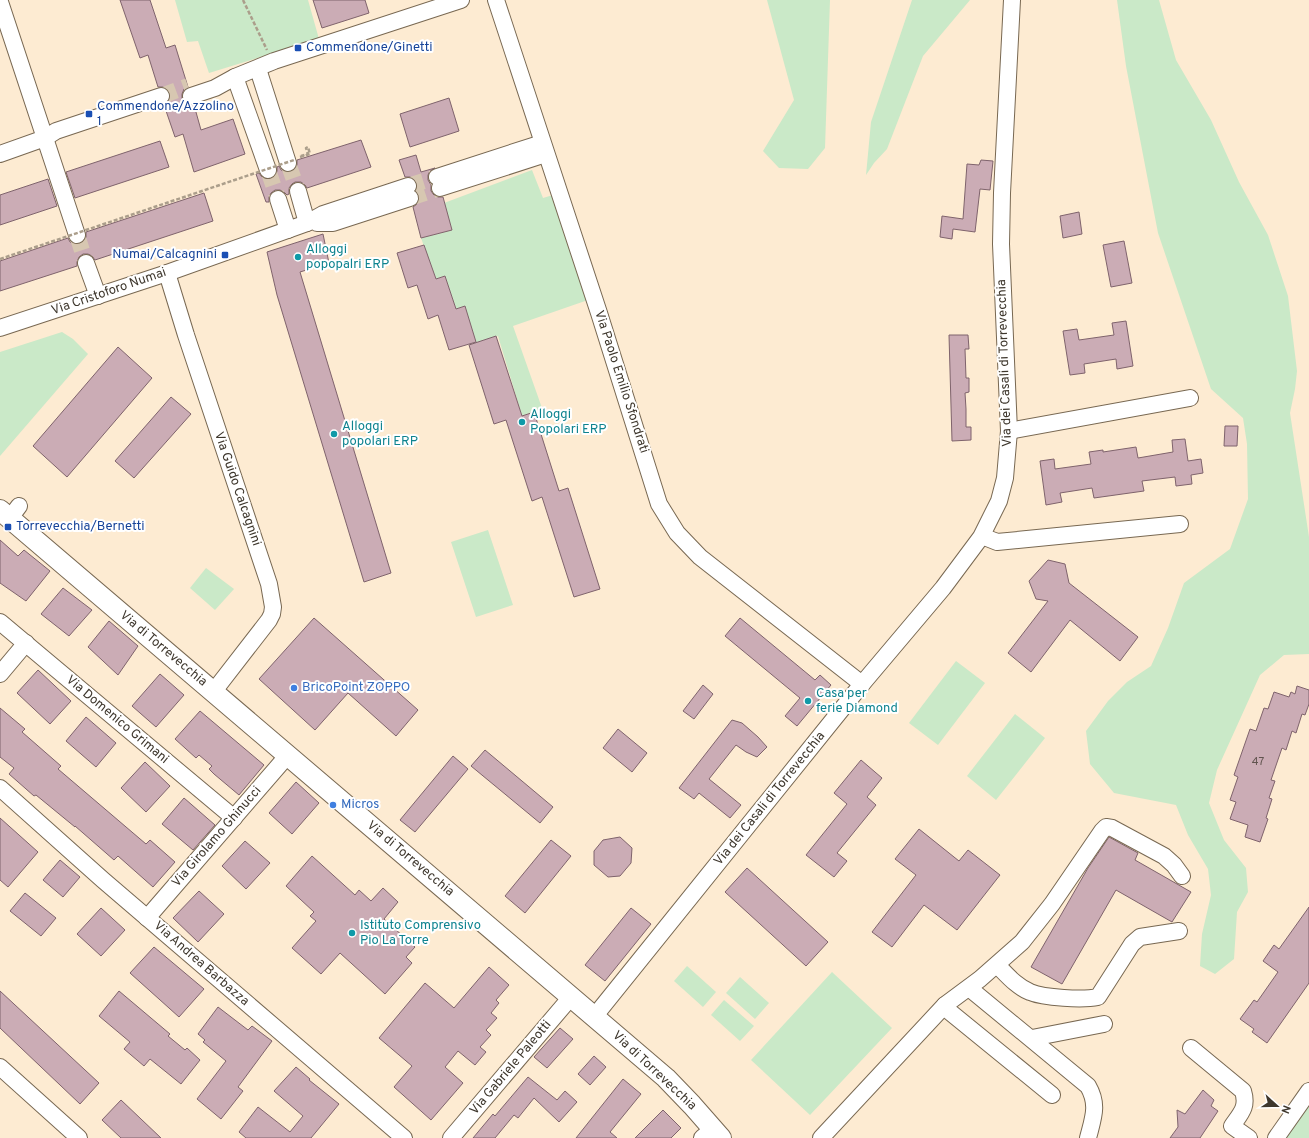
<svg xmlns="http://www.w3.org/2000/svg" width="1309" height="1138" font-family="Overpass,sans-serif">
	<rect width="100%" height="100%" fill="#fdebd2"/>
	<g fill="#cae9c8">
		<path d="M175,0H308L319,39L209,73L198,41L187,42Z"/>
		<path d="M767,0H830L825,148L808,169L779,168L763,151L794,100Z"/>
		<path d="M912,0H970L923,56L887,149L874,163L866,175L871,122Z"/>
		<path d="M1117,0H1159L1176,60L1211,120L1239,182L1268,235L1288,296L1297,371L1295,389L1290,413L1309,537V654L1284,655L1260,675L1217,770L1209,803L1224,840L1246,868L1248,892L1237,912L1234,959L1215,974L1200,966L1202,934L1211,895L1208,869L1188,835L1176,805L1114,793L1090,764L1086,731L1108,701L1127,682L1151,666L1168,628L1184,583L1230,549L1248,499L1247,444L1243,418L1211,389L1158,233L1126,66Z"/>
		<path d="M532,170L543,198L553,195L588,300L513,326L542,408L522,416L498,336L476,343L465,307L456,309L445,276L436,279L421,238L452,230L444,203Z"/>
		<path d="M62,332L73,339L88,354L0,456V352Z"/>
		<path d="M488,530L513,605L476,617L451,542Z"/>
		<path d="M206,568L234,589L215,610L190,588Z"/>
		<path d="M956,661L985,683L938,745L909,723Z"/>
		<path d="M1015,714L1045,738L996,800L967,776Z"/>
		<path d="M687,966L716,992L703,1007L674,981Z"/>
		<path d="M832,972L892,1028L810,1115L751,1060Z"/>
		<path d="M740,977L769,1003L755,1019L726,993Z"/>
		<path d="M724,1000L754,1026L740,1041L711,1015Z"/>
		<path d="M1309,1105V1138H1284Z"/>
	</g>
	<g fill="#cbacb5" stroke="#7f636c">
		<path d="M120,0H150L166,48L175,45L188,87L184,89L182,94V99L185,103L189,105H194L201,130L233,119L245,154L194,172L183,134L175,137L164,105L168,103L170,98V93L167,89L163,87H158L148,55L140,58Z"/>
		<path d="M313,0H365L369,13L322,28Z"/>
		<path d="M449,98L459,131L410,147L400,114Z"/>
		<path d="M361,140L371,167L307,188L305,185L301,182H295L292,184L289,188V194L287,195L284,192L280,190H275L271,193L269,197V202H266L256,174L259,173L262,177L266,179H271L275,176L277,171V167L279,166L281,170L286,172H290L295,169L297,165V160Z"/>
		<path d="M160,141L169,167L75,198L66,172Z"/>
		<path d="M416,155L421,172L435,168L430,171L428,175V180L431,185V191L434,195L438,197H443L452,230L421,238L413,207L417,204L419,200V195L416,191L417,183L414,179L410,177H405L399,160Z"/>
		<path d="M981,160L993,161L990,190L980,189L975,232L953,229L952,239L940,237L942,216L963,219L967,164L979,165Z"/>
		<path d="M48,179L57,206L0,225V195Z"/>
		<path d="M204,193L213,221L95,260L92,256L88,254H83L79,257L77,262V266L0,291V261L68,238L70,242L75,244H80L84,242L86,237V232Z"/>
		<path d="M1079,212L1082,234L1063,238L1060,216Z"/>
		<path d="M323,234L329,263L300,272L391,573L364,582L277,295L267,252Z"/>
		<path d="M1124,241L1132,283L1111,287L1103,245Z"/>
		<path d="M424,245L436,279L445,276L456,309L465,306L476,342L449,350L438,315L428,319L417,285L408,288L397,253Z"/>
		<path d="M1126,321L1133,366L1117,369L1116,359L1084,364L1085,373L1070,375L1063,331L1077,329L1079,340L1114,335L1112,323Z"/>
		<path d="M949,335H968L969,349H965L966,378H969V392L965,393L966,409V427H971V440L952,441Z"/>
		<path d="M496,336L522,416L534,412L559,491L568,488L600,589L574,597L542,497L532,501L506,420L494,424L469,345Z"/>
		<path d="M118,347L152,378L67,477L33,446Z"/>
		<path d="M171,397L191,414L134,478L115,461Z"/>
		<path d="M1225,426H1238L1237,446H1224Z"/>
		<path d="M1185,439L1188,461L1201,459L1203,473L1191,475L1192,484L1176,486L1175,477L1142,481L1144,491L1094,498L1092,488L1060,493L1062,502L1046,505L1040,461L1054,459L1055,469L1091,464L1089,452L1103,450V452L1136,447L1138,458L1173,452L1172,440Z"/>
		<path d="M0,540L18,556L24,550L50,571L26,601L0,583Z"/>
		<path d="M1048,560L1065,564L1069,583L1138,637L1120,661L1070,620L1031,672L1008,653L1048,601L1036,599L1029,581Z"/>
		<path d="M63,588L92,610L69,636L41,614Z"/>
		<path d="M314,618L418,710L396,736L348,693L315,730L259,679Z"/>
		<path d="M740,618L815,680L820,675L831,685L797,726L785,716L800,698L725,636Z"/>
		<path d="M109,621L138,646L118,675L88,647Z"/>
		<path d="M38,670L71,701L50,724L17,693Z"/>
		<path d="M160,674L184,695L156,727L132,706Z"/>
		<path d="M703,685L713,694L694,719L683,711Z"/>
		<path d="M1297,686L1309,690V704L1305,715L1302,714L1296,733L1292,731L1286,750L1282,748L1271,780L1275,781L1269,798L1272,799L1266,818L1268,819L1260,842L1245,837L1248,825L1230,819L1236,802L1230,800L1238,777L1234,775L1250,729L1256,731L1264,708L1268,709L1274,692L1289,697L1291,692L1295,694Z"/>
		<path d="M0,708L25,729L22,732L61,766L58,769L146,844L150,840L175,862L153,887L118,856L114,860L75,826V827L36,795L34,796L9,774L14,768L0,757Z"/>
		<path d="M200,711L264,765L239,795L214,774L209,769L212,766L199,755L196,758L175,739Z"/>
		<path d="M86,717L116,743L96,767L66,741Z"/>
		<path d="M732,720L742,723L758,737L767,747L757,757L746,752L736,745L709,779L741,805L730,818L699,793L694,799L679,788Z"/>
		<path d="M618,729L647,753L632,772L603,748Z"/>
		<path d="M485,750L553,807L540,823L471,766Z"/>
		<path d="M453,756L468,769L415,832L400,820Z"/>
		<path d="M861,760L882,778L867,797L876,805L837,853L847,861L834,877L806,855L847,804L834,793Z"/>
		<path d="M145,762L170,786L146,812L121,788Z"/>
		<path d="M296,782L319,803L292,834L269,813Z"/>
		<path d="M184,798L215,825L193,850L162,824Z"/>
		<path d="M0,818L38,852L8,887L0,880Z"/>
		<path d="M919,829L959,861L968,850L1000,875L957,930L924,905L892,947L872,932L916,875L895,859Z"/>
		<path d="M620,837L632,848L631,863L620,876L608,877L594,865V851L603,840Z"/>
		<path d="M1109,837L1138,853L1135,860L1191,892L1172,922L1116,890L1062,984L1031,967L1088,868Z"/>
		<path d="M551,840L571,856L525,913L505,896Z"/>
		<path d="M245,841L270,863L246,889L222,866Z"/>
		<path d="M312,856L355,895L359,890L371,901L383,888L398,902L384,919L415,947L406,957L412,963L385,994L340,953L321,974L292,948L316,921L310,916L314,912L286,886Z"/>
		<path d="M60,860L80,877L63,897L43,880Z"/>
		<path d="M747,868L828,942L806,966L725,892Z"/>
		<path d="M199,891L224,914L198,942L173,918Z"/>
		<path d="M25,893L56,918L41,936L10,911Z"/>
		<path d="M1309,907V983L1267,1043L1252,1032L1254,1029L1240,1019L1254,1000L1257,1002L1278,972L1263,961L1274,945L1279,949Z"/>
		<path d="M101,908L125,930L101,956L77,934Z"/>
		<path d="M631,908L651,924L605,981L585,965Z"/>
		<path d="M154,947L204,989L179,1017L130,973Z"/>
		<path d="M489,967L509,985L496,1000L499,1003L491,1013L497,1018L486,1030L491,1035L480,1047L486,1052L475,1065L458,1051L445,1067L463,1083L431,1120L394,1087L412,1066L379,1038L425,983L454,1008Z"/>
		<path d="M0,991L99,1083L80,1104L0,1028Z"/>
		<path d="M119,991L170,1034L168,1036L185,1050L187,1048L200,1060L181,1084L150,1059L144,1066L124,1049L130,1042L99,1016Z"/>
		<path d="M218,1007L248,1030L252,1026L272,1041L238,1087L243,1091L221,1119L197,1099L226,1061L203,1042L205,1040L198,1034Z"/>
		<path d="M560,1028L573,1039L547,1068L534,1057Z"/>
		<path d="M594,1056L606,1067L590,1085L578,1074Z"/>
		<path d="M296,1067L310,1079L309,1080L339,1104L311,1138H246L239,1132L258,1107L290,1132L303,1116L274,1091Z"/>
		<path d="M528,1077L557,1100L565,1091L577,1102L559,1122L534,1098L518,1118L514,1115L495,1138H473L493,1114L495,1116Z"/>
		<path d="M623,1079L641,1094L610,1132L617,1138H576Z"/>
		<path d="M1203,1090L1214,1100L1211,1106L1218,1111L1200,1138H1170L1178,1127L1177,1110L1185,1114Z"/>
		<path d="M121,1100L161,1138H121L102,1120Z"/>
		<path d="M663,1110L681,1128L671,1138H635Z"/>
	</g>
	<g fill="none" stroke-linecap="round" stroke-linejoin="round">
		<g stroke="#d7c7b1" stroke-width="16" stroke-dasharray="16 8" stroke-linecap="butt">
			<path d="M161,96L188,86"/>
			<path d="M288,163L298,191"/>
			<path d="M268,170L278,199"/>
			<path d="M408,186L437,177"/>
			<path d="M410,198L440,188"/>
			<path d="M77,235L86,263"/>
		</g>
		<g stroke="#786852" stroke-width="18">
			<g id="minor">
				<path d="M496,0L599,313L659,504L677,533L700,557L862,684"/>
				<path d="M0,2L77,235"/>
				<path d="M258,69L288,163"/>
				<path d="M235,77L268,170"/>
				<path d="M191,96L215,88L235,77L274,61L461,0"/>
				<path d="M0,154L45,138L56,131L161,96"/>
				<path d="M437,177L542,143"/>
				<path d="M440,188L546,154"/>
				<path d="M298,191L307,223"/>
				<path d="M278,199L288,230"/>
				<path d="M317,223H333L410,198"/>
				<path d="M86,263L98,296"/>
				<path d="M167,273L186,335L269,584L273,607L272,614L269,620L214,691"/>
				<path d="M0,328L167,273L307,223L323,214L408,186"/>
				<path d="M1009,431L1190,398"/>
				<path d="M10,518L19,506"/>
				<path d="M982,536L997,542L1180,524"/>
				<path d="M0,622L234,818"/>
				<path d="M0,674L26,643"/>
				<path d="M0,788L103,880L404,1138"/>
				<path d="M147,918L288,755"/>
				<path d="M997,965C1007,975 1017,987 1030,992C1044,998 1083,1000 1098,997L1132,944L1140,937L1179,931"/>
				<path d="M969,988L1088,1086C1099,1105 1093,1118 1088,1138"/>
				<path d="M945,1005L950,1012L1052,1095"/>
				<path d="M594,1017L862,684L943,588L981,537L999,501L1005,478L1009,431L1001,244L1002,193L1012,0"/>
				<path d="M1032,1038L1104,1024"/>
				<path d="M1191,1048L1243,1091C1248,1107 1241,1113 1232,1126L1249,1138"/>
				<path d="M0,1067L79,1138"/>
				<path d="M451,1138L571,997"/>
				<path d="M702,1138L713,1129"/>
				<path d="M821,1138L945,1005L980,979L1022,942L1052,904L1102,831L1106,827L1112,828L1164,856L1174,865L1182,876"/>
				<path d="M1276,1138L1309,1091"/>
			</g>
		</g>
		<g stroke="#786852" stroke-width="22">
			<path id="major" d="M0,510L666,1078L692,1105L721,1138"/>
		</g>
		<g stroke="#ab9e8b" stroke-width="2.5" stroke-dasharray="4 2" stroke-linecap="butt">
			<path d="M243,0L267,50"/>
			<path d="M300,157L310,154L308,147L306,148L308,154L301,156"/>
		</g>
		<use href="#minor" stroke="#fff" stroke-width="16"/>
		<use href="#major" stroke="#fff" stroke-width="20"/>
		<path stroke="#ab9e8b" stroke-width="2.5" stroke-dasharray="4 2" stroke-linecap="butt" d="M0,259L294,160"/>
	</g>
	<g fill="#1a4fb4" stroke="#fff" stroke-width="1.5">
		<rect x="294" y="44" width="8" height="8" rx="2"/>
		<rect x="85" y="110" width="8" height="8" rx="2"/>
		<rect x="221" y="251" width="8" height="8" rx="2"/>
		<rect x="4" y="523" width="8" height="8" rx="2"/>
	</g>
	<g fill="#0f9aa8" stroke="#fff" stroke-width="1.5">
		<circle cx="298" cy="257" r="4"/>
		<circle cx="522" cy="422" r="4"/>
		<circle cx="334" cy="434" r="4"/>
		<circle cx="808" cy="701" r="4"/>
		<circle cx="352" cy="933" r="4"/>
	</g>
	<g fill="#3f7fe0" stroke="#fff" stroke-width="1.5">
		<circle cx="294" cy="688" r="4"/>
		<circle cx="333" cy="805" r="4"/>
	</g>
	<g text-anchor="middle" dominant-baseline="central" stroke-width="4" stroke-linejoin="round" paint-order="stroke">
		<g font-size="11" fill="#61544f">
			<text x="1258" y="762">47</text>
		</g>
		<g font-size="13" fill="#164399" stroke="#fff" text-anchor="start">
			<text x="306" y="48">Commendone/Ginetti</text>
			<text x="97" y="107">Commendone/Azzolino<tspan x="97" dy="15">1</tspan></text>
			<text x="217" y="255" text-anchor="end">Numai/Calcagnini</text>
			<text x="16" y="527">Torrevecchia/Bernetti</text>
		</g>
		<g font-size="13" fill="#0d838f" stroke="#fff" text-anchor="start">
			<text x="306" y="250">Alloggi<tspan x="306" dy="15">popopalri ERP</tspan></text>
			<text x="530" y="415">Alloggi<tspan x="530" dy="15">Popolari ERP</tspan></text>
			<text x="342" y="427">Alloggi<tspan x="342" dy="15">popolari ERP</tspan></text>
			<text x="816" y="694">Casa per<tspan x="816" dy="15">ferie Diamond</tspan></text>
			<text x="360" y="926">Istituto Comprensivo<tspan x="360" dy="15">Pio La Torre</tspan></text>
		</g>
		<g font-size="13" fill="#3e372d" stroke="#fff">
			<text transform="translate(109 292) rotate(-19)">Via Cristoforo Numai</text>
			<text transform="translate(1005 363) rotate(-92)">Via dei Casali di Torrevecchia</text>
			<text transform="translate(621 382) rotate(72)">Via Paolo Emilio Sfondrati</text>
			<text transform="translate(237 489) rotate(71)">Via Guido Calcagnini</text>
			<text transform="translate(163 649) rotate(40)">Via di Torrevecchia</text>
			<text transform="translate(117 720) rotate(40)">Via Domenico Grimani</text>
			<text transform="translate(770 799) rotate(-51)">Via dei Casali di Torrevecchia</text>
			<text transform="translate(217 837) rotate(-49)">Via Girolamo Ghinucci</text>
			<text transform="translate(410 859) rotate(40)">Via di Torrevecchia</text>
			<text transform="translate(201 964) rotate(41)">Via Andrea Barbazza</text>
			<text transform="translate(511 1068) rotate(-50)">Via Gabriele Paleotti</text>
			<text transform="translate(654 1071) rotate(43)">Via di Torrevecchia</text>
		</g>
		<g font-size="13" fill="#366cbe" stroke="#fff" text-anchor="start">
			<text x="302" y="688">BricoPoint ZOPPO</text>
			<text x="341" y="805">Micros</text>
		</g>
	</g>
	<g transform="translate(1277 1106) rotate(111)" stroke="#ffffff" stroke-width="3" paint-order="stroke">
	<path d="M0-3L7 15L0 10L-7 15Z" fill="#3e372d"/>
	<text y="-6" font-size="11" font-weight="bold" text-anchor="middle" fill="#3e372d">N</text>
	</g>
</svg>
